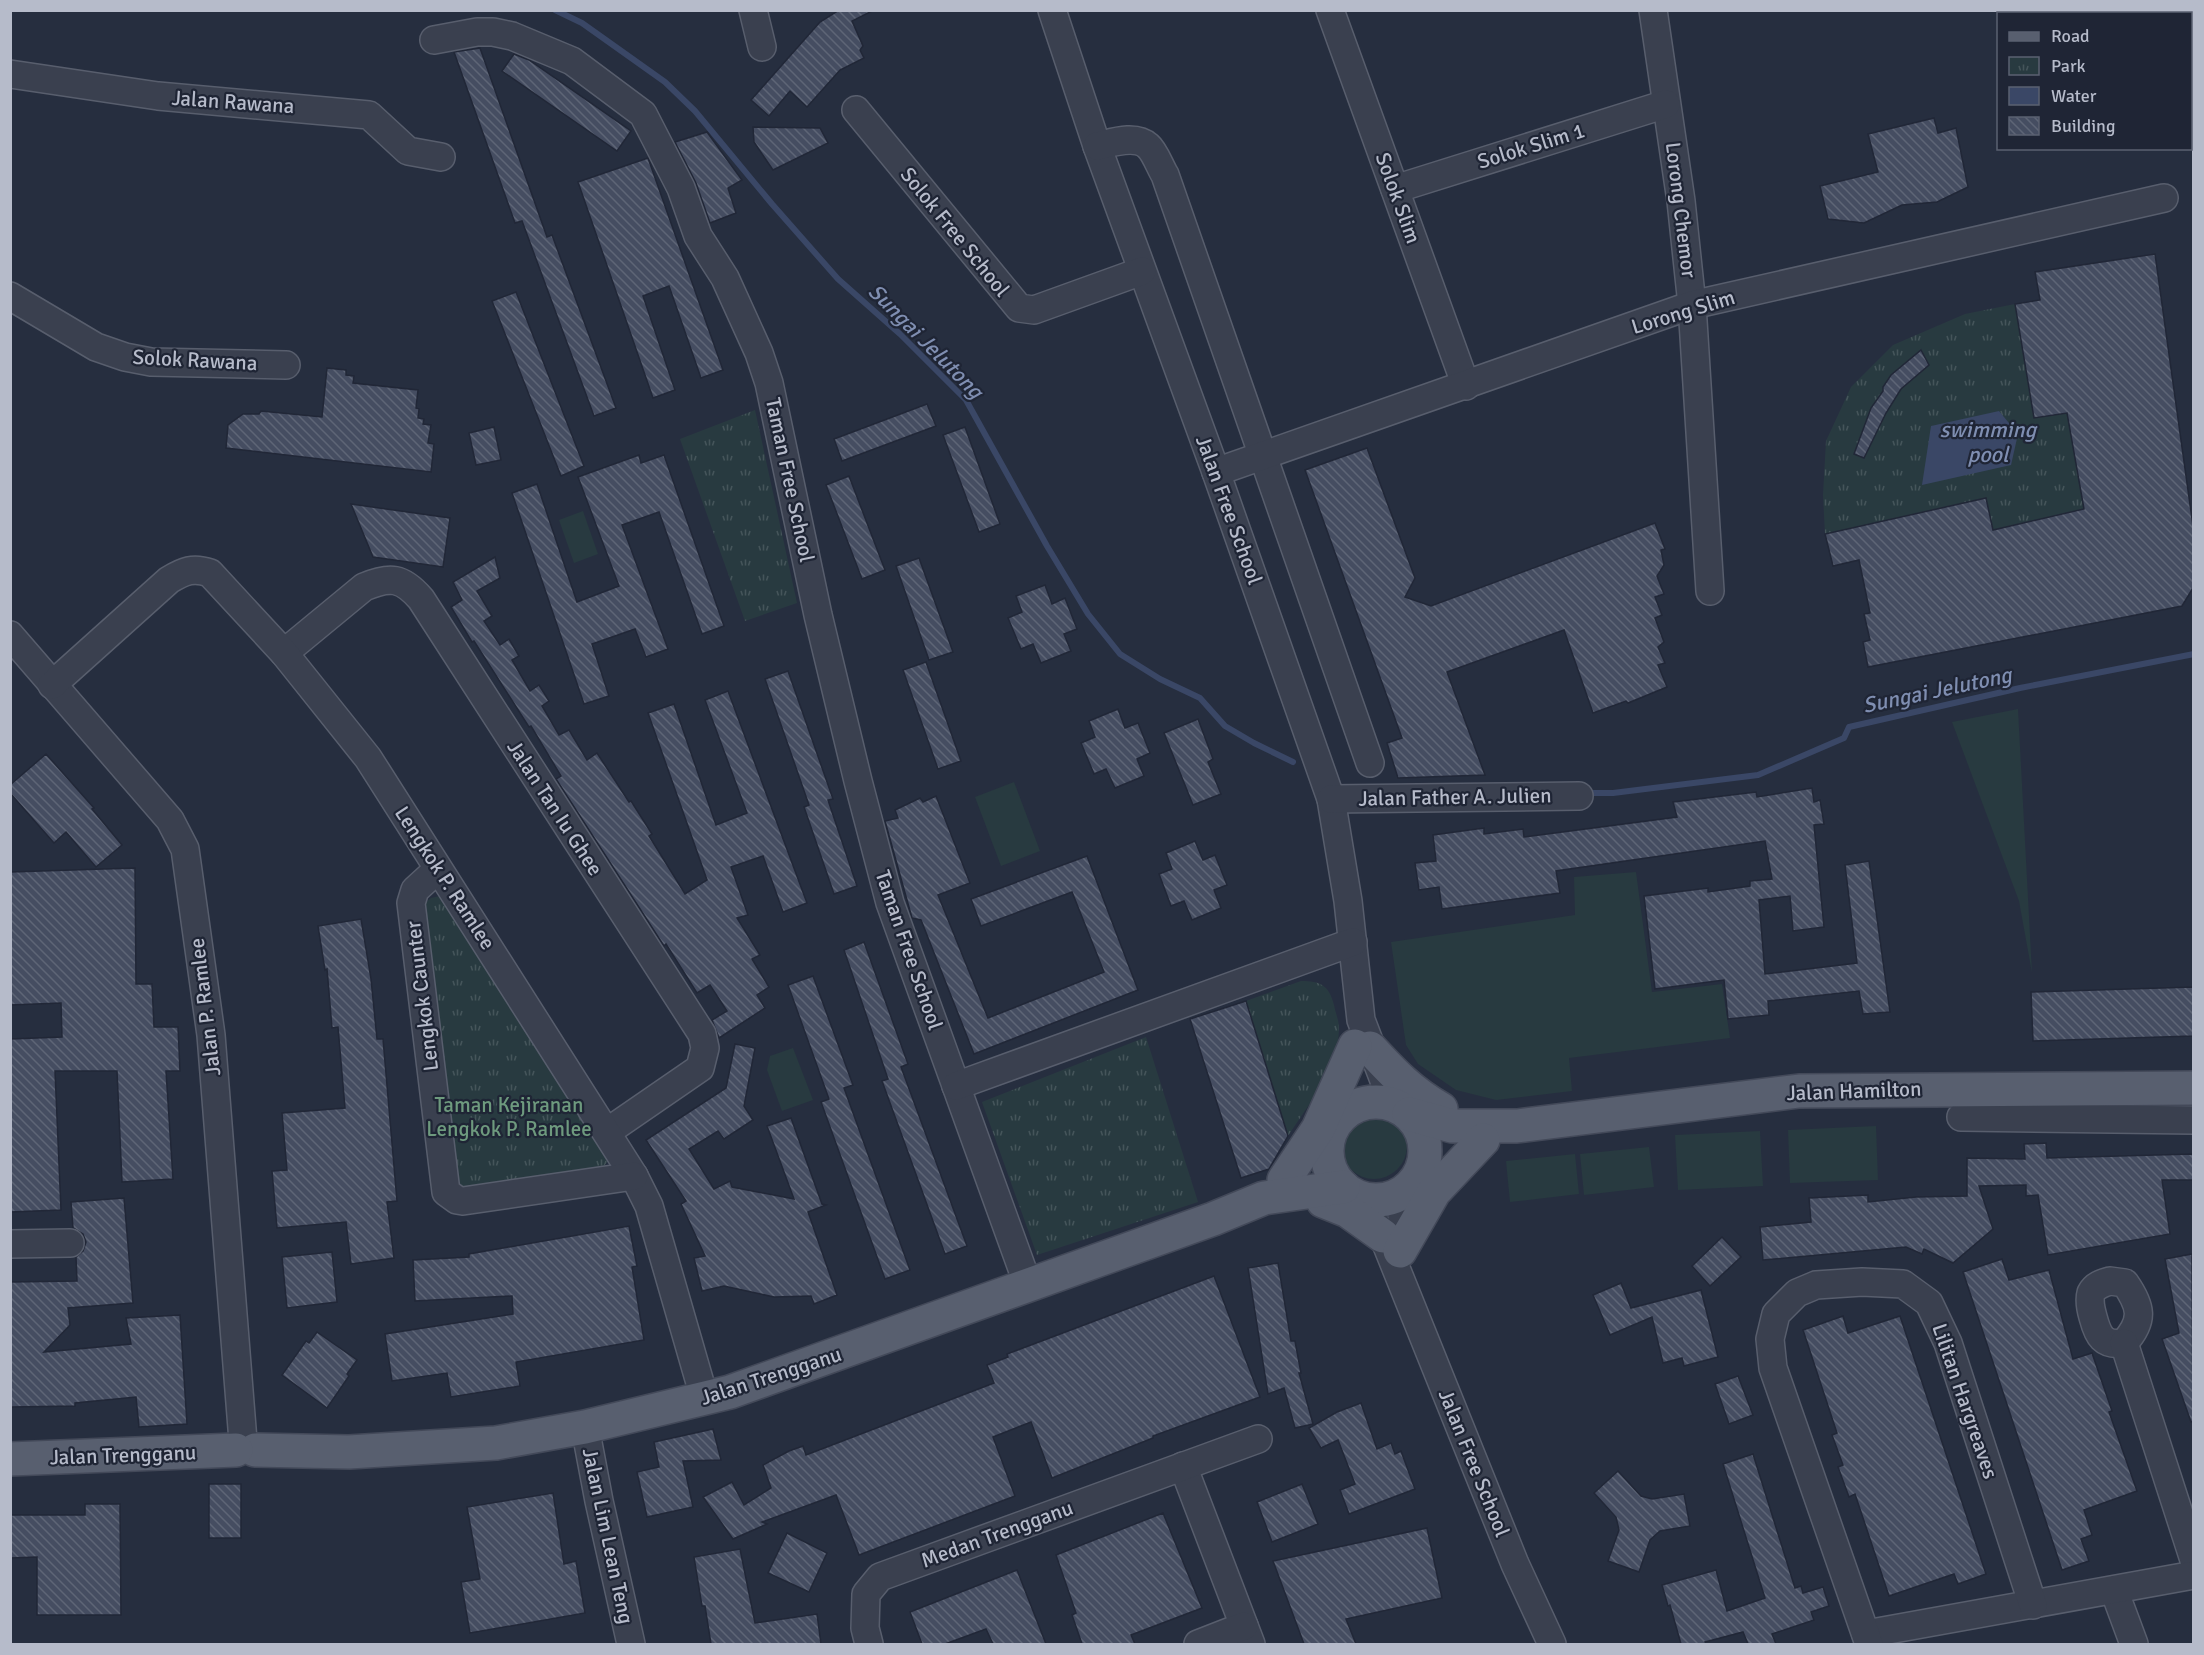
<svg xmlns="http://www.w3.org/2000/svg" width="2204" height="1655" font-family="Signika,sans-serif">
	<defs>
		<pattern id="park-tufts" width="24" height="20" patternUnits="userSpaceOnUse" patternTransform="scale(1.5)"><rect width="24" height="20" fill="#283a40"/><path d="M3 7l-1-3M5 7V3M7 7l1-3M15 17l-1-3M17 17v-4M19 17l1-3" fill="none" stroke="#45555a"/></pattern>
		<pattern id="building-back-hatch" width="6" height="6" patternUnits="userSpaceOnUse" patternTransform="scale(1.5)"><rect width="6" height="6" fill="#454d61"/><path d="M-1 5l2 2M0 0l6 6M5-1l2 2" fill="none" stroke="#5e6576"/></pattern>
	</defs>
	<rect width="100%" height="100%" fill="#262e3f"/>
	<g fill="#283a40">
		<path d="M583,511L598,554L574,563L559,520Z"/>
		<path d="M2018,709L2032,973L2019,901L1952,722Z"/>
		<path d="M1014,782L1040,851L1001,866L975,797Z"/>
		<path d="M1636,872L1652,992L1722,984L1730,1038L1569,1058L1572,1091L1496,1100L1456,1090L1418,1064L1406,1045L1391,942L1575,915L1574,877Z"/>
		<path d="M793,1048L813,1100L782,1111L767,1070L770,1056Z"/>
		<circle cx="1374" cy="1146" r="33"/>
		<path d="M1876,1126L1878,1180L1790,1183L1788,1130Z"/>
		<path d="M1760,1131L1763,1186L1678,1190L1675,1135Z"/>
		<path d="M1649,1147L1654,1187L1584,1195L1580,1154Z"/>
		<path d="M1575,1154L1579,1194L1510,1202L1506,1161Z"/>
	</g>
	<g fill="url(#park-tufts)">
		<path d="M2015,304L2034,418L2067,413L2084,509L1993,530L1986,498L1825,534L1823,495L1826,441L1851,387L1893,345L1965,314Z"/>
		<path d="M755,410L797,603L745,621L680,439Z"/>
		<path d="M440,896L613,1155L604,1166L590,1172L470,1189L461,1187L453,1180L424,904L431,898Z"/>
		<path d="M1301,981C1320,981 1329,985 1334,1005C1335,1012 1339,1020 1339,1028C1339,1067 1309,1104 1288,1136L1246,1001Z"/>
		<path d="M1146,1037L1198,1202L1037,1255L982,1102Z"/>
	</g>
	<path fill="#3a4766" d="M1999,411L2018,434L2011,465L1922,485L1931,426Z"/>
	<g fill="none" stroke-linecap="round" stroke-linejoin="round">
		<g stroke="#3a4766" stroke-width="6">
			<path d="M555,10L582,23L665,82L695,111L772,204L838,279L900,334L966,400L1047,546L1088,614L1120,654L1160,679L1200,698L1225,726L1254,743L1293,762"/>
			<path d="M1591,793H1613L1758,775L1844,738L1849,727L2020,688L2194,654"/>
		</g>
	</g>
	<g fill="url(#building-back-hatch)" stroke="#212737" stroke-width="1.5">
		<path d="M839,10H874L852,21L863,46L860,50L864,58L840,70L807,107L790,91L769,116L751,100L820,22Z"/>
		<path d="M480,48L547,237L552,235L616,408L594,416L522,221L515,223L454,52Z"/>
		<path d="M514,54L529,60L631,131L617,151L502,71Z"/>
		<path d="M1934,118L1938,133L1956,128L1968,187L1937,202L1902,205L1864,223L1828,219L1820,186L1878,172L1868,134Z"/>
		<path d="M753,127L820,128L828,143L773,170L754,142Z"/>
		<path d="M707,132L742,180L728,188L736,213L710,223L696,183L675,142Z"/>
		<path d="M648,158L723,370L701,378L669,286L643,296L675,390L653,398L578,182Z"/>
		<path d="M2155,254L2193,526V588L2182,606L1868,667L1863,642L1870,640L1864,614L1870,613L1859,560L1833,566L1825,534L1986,498L1993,530L2084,509L2067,413L2034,418L2015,304L2040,300L2035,272Z"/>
		<path d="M516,292L584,466L561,476L492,301Z"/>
		<path d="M1921,350L1929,365L1901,389L1886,413L1864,458L1854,454L1871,408L1883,391V387L1891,375Z"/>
		<path d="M327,368L346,370V375L354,376L353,383L418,390L416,408L419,409L418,418L424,419L423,424L431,425L428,443L434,444L431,472L226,448L228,425L243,414H259L261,411L322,417Z"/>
		<path d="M927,404L936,426L842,461L834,439Z"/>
		<path d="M494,427L501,460L476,465L469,433Z"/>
		<path d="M965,427L1000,524L979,532L943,435Z"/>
		<path d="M1367,448L1415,578L1405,597L1431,606L1655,523L1665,549L1661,550L1664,565L1657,576L1664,594L1655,597L1662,615L1655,618L1664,642L1658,647L1665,663L1658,665L1667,687L1628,703L1626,701L1593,713L1564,630L1447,672L1485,775L1398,778L1387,743L1402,738L1305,470Z"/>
		<path d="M639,455L641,463L664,455L724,626L702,634L659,512L622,525L668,649L646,657L635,629L592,644L609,696L584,704L512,493L537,484L577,602L619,586L578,477Z"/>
		<path d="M849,476L885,570L862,579L826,485Z"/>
		<path d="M351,504L450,518L443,567L373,557Z"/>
		<path d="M495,557L500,578L477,591L492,616L484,621L500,645L509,639L519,656L512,660L530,691L539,685L549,701L542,706L559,735L569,730L587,760L597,753L629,802L631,801L652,834L649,836L685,894L707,880L648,713L674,704L716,825L747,813L705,700L728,691L807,903L783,912L763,856L731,867L748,915L737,918L760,955L752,959L769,987L757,995L765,1008L719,1038L712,1020L727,1011L710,985L697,993L666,944L664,946L556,779L561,776L531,726L529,727L474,641L472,642L451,607L462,600L453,582Z"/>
		<path d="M919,558L953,652L929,660L896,566Z"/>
		<path d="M1045,585L1052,604L1065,598L1077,629L1064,634L1071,651L1041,663L1033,644L1021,649L1008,618L1022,612L1016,596Z"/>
		<path d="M926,662L961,761L938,769L903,670Z"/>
		<path d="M788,671L833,799L828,800L857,886L834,894L804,807L809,805L765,679Z"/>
		<path d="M1118,709L1125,728L1138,723L1150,753L1137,759L1144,776L1115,788L1106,769L1094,774L1081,743L1095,737L1089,721Z"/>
		<path d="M1198,719L1213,759L1208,762L1221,794L1193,805L1164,733Z"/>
		<path d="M46,754L94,808L92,809L122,845L96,867L66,832L54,843L10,793V785Z"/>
		<path d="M1812,788L1814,802L1820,800L1824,824L1814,825L1824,927L1793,931L1790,896L1759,900L1765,974L1857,963L1845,865L1869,861L1890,1012L1863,1014L1859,991L1768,1001L1769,1015L1728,1019L1724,980L1655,989L1644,896L1708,888V892L1750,886V881L1772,879L1765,841L1556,871L1560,893L1442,909L1439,887L1419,890L1415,863L1436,861L1433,835L1484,828V834L1523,829L1524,837L1677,817L1673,802L1756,792L1757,797Z"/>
		<path d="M936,796L970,883L938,895L988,1018L1104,972L1072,892L981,926L971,899L1087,856L1138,990L974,1054L921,920L912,918L885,821L898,818L895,810L920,798L923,802Z"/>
		<path d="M1195,841L1203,860L1215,855L1227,885L1214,890L1221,908L1192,920L1184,901L1171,906L1159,874L1172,869L1166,853Z"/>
		<path d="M135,868L136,984H152L154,1027H178L180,1071H166L173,1179L122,1182L117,1071H55L61,1210L10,1212V1039L62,1037L61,1003L10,1005V872Z"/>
		<path d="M361,919L371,979L377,1039H383L397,1201L387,1202L394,1258L351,1264L346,1222L277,1228L272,1171L287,1170L282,1113L345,1108L338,1027L332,1028L327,969L325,970L318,926Z"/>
		<path d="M864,942L908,1064L901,1067L967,1246L945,1254L882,1081L888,1079L844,950Z"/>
		<path d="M813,976L853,1085L844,1088L910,1270L885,1279L821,1102L829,1099L788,985Z"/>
		<path d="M2193,987V1036L2033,1041L2031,992Z"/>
		<path d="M1246,1001L1288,1136L1269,1169L1241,1178L1190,1019Z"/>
		<path d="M735,1044L755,1048L744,1106L753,1120L724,1139L718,1131L689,1149L714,1189L730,1181L732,1187L794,1199L767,1126L791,1118L822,1204L826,1205L808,1212L837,1295L814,1304L811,1296L774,1297L724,1286L702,1291L694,1258L705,1256L681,1204L686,1201L646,1140L726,1088Z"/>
		<path d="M2046,1143L2047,1158L2193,1154V1180H2162L2170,1234L2048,1255L2038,1195L2026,1196V1185L1979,1186L1993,1229L1953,1263L1924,1249L1922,1254L1906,1247L1763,1260L1760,1227L1811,1222L1809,1198L1868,1195V1202L1916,1197L1967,1196V1158L2025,1159L2024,1144Z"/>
		<path d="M124,1198L133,1303L68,1308L70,1325L44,1352L131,1344L126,1318L180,1315L187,1424L139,1427L136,1397L75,1403V1406L10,1407V1282L77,1281L76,1257L83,1251L86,1242L83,1234L73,1228L71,1202Z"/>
		<path d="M629,1226L637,1266L632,1267L644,1340L516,1362L520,1386L451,1397L447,1373L392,1381L385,1334L513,1314L512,1296L415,1301L413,1260L469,1257V1254Z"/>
		<path d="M1722,1237L1741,1257L1710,1286L1692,1266Z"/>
		<path d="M332,1252L337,1302L287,1308L282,1257Z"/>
		<path d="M2192,1254L2193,1421L2191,1422L2162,1339L2179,1333L2165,1259Z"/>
		<path d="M2002,1259L2009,1280L2049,1270L2073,1359L2092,1353L2112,1411L2109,1412L2137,1491L2084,1510L2092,1535L2081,1539L2089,1561L2062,1570L1963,1272Z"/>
		<path d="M1278,1263L1291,1341H1295L1301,1373H1299L1313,1424L1295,1428L1284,1388L1268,1394L1248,1268Z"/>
		<path d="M1214,1276L1260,1397L1153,1436V1438L1052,1478L1031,1422L993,1437L1015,1496L859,1555L836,1495L762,1522L767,1524L733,1539L703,1497L732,1482L744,1505L771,1488L763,1465L789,1451L803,1446L806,1455L994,1383L987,1365L1008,1357L1007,1354Z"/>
		<path d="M1621,1283L1631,1308L1701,1290L1718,1357L1684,1366L1682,1358L1663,1363L1652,1317L1610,1335L1593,1295Z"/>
		<path d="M1843,1316L1848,1333L1900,1316L1986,1574L1958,1584L1954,1574L1889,1596L1855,1494L1849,1497L1838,1467L1843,1465L1832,1435L1837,1433L1803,1330Z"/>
		<path d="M317,1332L357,1360L347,1374L349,1376L327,1408L282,1375L306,1341L309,1343Z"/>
		<path d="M1738,1376L1753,1415L1729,1424L1715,1384Z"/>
		<path d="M1361,1403L1377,1449L1391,1443L1395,1454L1401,1451L1415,1489L1349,1514L1340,1490L1355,1484L1338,1440L1321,1448L1309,1428L1337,1412Z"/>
		<path d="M713,1429L721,1460L683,1461L693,1507L647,1517L637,1472L659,1467L654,1442Z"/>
		<path d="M1753,1454L1795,1588L1801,1586L1803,1593L1823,1587L1829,1606L1811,1612L1814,1620L1772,1634L1776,1644H1748L1743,1632L1705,1642L1706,1644H1681L1670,1605L1668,1606L1662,1585L1716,1570L1727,1611L1765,1598L1723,1464Z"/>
		<path d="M1618,1471L1641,1496L1652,1499L1684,1494L1690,1526L1660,1531L1650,1540L1639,1572L1608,1561L1619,1530L1616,1517L1594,1493Z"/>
		<rect x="209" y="1484" width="32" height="54"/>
		<path d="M1302,1484L1318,1524L1272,1542L1257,1502Z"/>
		<path d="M553,1493L564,1564L576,1561L585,1613L470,1633L461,1582L480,1579L467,1507Z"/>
		<path d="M85,1504H120L121,1615H37V1557L10,1558V1515H85Z"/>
		<path d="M1163,1513L1202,1608L1131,1635L1135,1644H1082L1072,1615L1076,1613L1056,1555Z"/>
		<path d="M1427,1528L1442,1598L1346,1619L1356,1644H1304L1273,1561Z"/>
		<path d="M787,1533L827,1553L809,1592L768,1573Z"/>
		<path d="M740,1549L755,1623L817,1614L821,1644H711L705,1606H702L694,1557Z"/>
		<path d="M1017,1570L1046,1644H993L986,1629L945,1644H922L910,1612Z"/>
	</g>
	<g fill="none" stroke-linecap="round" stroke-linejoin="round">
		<g stroke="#585e6d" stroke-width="30">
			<g id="minor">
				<path d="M753,10L762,47"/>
				<path d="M1052,10L1097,146L1216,472L1331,799L1348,901L1361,1020L1393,1104"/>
				<path d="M1330,10L1466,386"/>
				<path d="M1653,10L1681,201L1692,305L1710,591"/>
				<path d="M434,40L477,32H493L512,36L572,61L643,114L681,188L698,236L725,278L759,353L769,383L818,615L858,781L890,903L1028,1285"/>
				<path d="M10,74L158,96L369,115L408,151L441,157"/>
				<path d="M856,110L1019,308L1034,310L1142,271"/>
				<path d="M1097,146C1111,143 1135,134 1148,146C1155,152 1160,167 1165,175L1370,763"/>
				<path d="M1395,189L1666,104"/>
				<path d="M10,296L96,347L125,357L151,362L286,365"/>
				<path d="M1216,472L1692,305L2164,198"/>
				<path d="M10,635L170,820L185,849L211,1035L243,1441"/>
				<path d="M284,653L364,587C390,576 402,577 421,599L702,1034L705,1048L700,1068L607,1132"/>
				<path d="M52,685L169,580C184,571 193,567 210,573L284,653L368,758L634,1176L649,1206L705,1400"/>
				<path d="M1331,799L1579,796"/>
				<path d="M438,869L415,890L411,903L446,1192L457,1200L463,1201L634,1176"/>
				<path d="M956,1086L1353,942"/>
				<path d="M1961,1117L2194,1120"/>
				<path d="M1359,1197L1383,1236L1515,1564L1552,1644"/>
				<path d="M10,1244L70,1243"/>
				<path d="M1401,1251L1402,1220L1406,1190"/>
				<path d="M2110,1281L2125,1283C2141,1306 2145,1320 2124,1343C2103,1346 2098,1336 2093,1317C2091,1310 2089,1300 2091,1293C2095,1285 2103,1283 2110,1281Z"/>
				<path d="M2124,1343L2194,1560"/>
				<path d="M585,1427L599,1501L631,1644"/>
				<path d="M1183,1466L1251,1644"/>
				<path d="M2114,1590L2134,1644"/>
				<path d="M1866,1634L2194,1575"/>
				<path d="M869,1644L865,1628L866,1594L880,1577L1258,1439"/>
				<path d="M1198,1644L1244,1626"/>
				<path d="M1869,1644L1773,1368L1770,1339L1776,1314L1797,1293L1816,1285L1862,1282L1903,1284L1929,1303L1948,1343L2033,1605"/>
			</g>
		</g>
		<g stroke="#434959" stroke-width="36">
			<g id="major">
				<path d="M1370,1048C1393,1073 1411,1092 1441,1109"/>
				<circle cx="1376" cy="1151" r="49"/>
				<path d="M1409,1114L1452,1126H1517L1799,1091L2194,1088"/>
				<path d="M1284,1180L1318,1129L1355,1046"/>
				<path d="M1323,1201L1348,1211L1383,1236"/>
				<path d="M1400,1251L1434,1192L1483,1140"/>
				<path d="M255,1450L349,1452L496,1443L585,1427L730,1392L1213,1219L1264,1198L1343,1187"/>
				<path d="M10,1459L236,1450"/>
			</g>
		</g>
		<use href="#minor" stroke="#3a404f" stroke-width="27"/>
		<use href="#major" stroke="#585f6f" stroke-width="33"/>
	</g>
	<g text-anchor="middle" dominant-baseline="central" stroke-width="4.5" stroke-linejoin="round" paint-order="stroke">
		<g font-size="21" fill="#b6bbca" stroke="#1f2535">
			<text transform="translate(233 102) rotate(4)">Jalan Rawana</text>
			<text transform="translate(1531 146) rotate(-17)">Solok Slim 1</text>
			<text transform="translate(1398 198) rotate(70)">Solok Slim</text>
			<text transform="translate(1681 210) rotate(83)">Lorong Chemor</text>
			<text transform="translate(955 232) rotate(51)">Solok Free School</text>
			<text transform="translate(1683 312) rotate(-17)">Lorong Slim</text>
			<text transform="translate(195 360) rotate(3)">Solok Rawana</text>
			<text transform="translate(790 480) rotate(78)">Taman Free School</text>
			<text transform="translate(1229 510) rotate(70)">Jalan Free School</text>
			<text transform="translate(1455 797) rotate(-1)">Jalan Father A. Julien</text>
			<text transform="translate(555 808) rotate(57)">Jalan Tan Iu Ghee</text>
			<text transform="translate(445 878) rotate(57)">Lengkok P. Ramlee</text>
			<text transform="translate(909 950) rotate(71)">Taman Free School</text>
			<text transform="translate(422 996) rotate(-97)">Lengkok Caunter</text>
			<text transform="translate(205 1007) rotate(-97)">Jalan P. Ramlee</text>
			<text transform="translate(1854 1091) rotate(-2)">Jalan Hamilton</text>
			<text transform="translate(771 1376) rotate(-18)">Jalan Trengganu</text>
			<text transform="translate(1965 1401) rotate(71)">Lilitan Hargreaves</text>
			<text transform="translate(123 1455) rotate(-2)">Jalan Trengganu</text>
			<text transform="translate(1474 1463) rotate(68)">Jalan Free School</text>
			<text transform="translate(997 1534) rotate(-20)">Medan Trengganu</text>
			<text transform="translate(608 1536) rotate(78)">Jalan Lim Lean Teng</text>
		</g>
		<g font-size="21" fill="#6e9a7e" stroke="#1f2535">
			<text x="509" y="1105">Taman Kejiranan<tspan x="509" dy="24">Lengkok P. Ramlee</tspan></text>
		</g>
		<g font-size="22" font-style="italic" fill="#7f8eb1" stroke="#1f2535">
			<text transform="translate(926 341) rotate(45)">Sungai Jelutong</text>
			<text x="1988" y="429">swimming<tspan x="1988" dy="25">pool</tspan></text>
			<text transform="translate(1937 690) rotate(-12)">Sungai Jelutong</text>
		</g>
	</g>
	<rect width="2204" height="1655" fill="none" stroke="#b6bbca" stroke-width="24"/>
	<rect x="1997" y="12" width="195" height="138" fill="#1f2535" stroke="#5b6171" stroke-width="1.5"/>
	<rect x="2009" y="32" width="30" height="9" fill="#585f6f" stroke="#5b6171" stroke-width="1.5"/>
	<text x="2051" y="42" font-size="18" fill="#b6bbca">Road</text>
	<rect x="2009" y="57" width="30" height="18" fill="url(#park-tufts)" stroke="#5b6171" stroke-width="1.5"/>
	<text x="2051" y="72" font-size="18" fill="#b6bbca">Park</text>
	<rect x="2009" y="87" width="30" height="18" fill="#3a4766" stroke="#5b6171" stroke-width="1.5"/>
	<text x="2051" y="102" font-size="18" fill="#b6bbca">Water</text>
	<rect x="2009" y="117" width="30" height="18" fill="url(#building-back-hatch)" stroke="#5b6171" stroke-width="1.5"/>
	<text x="2051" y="132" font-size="18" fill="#b6bbca">Building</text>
</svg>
